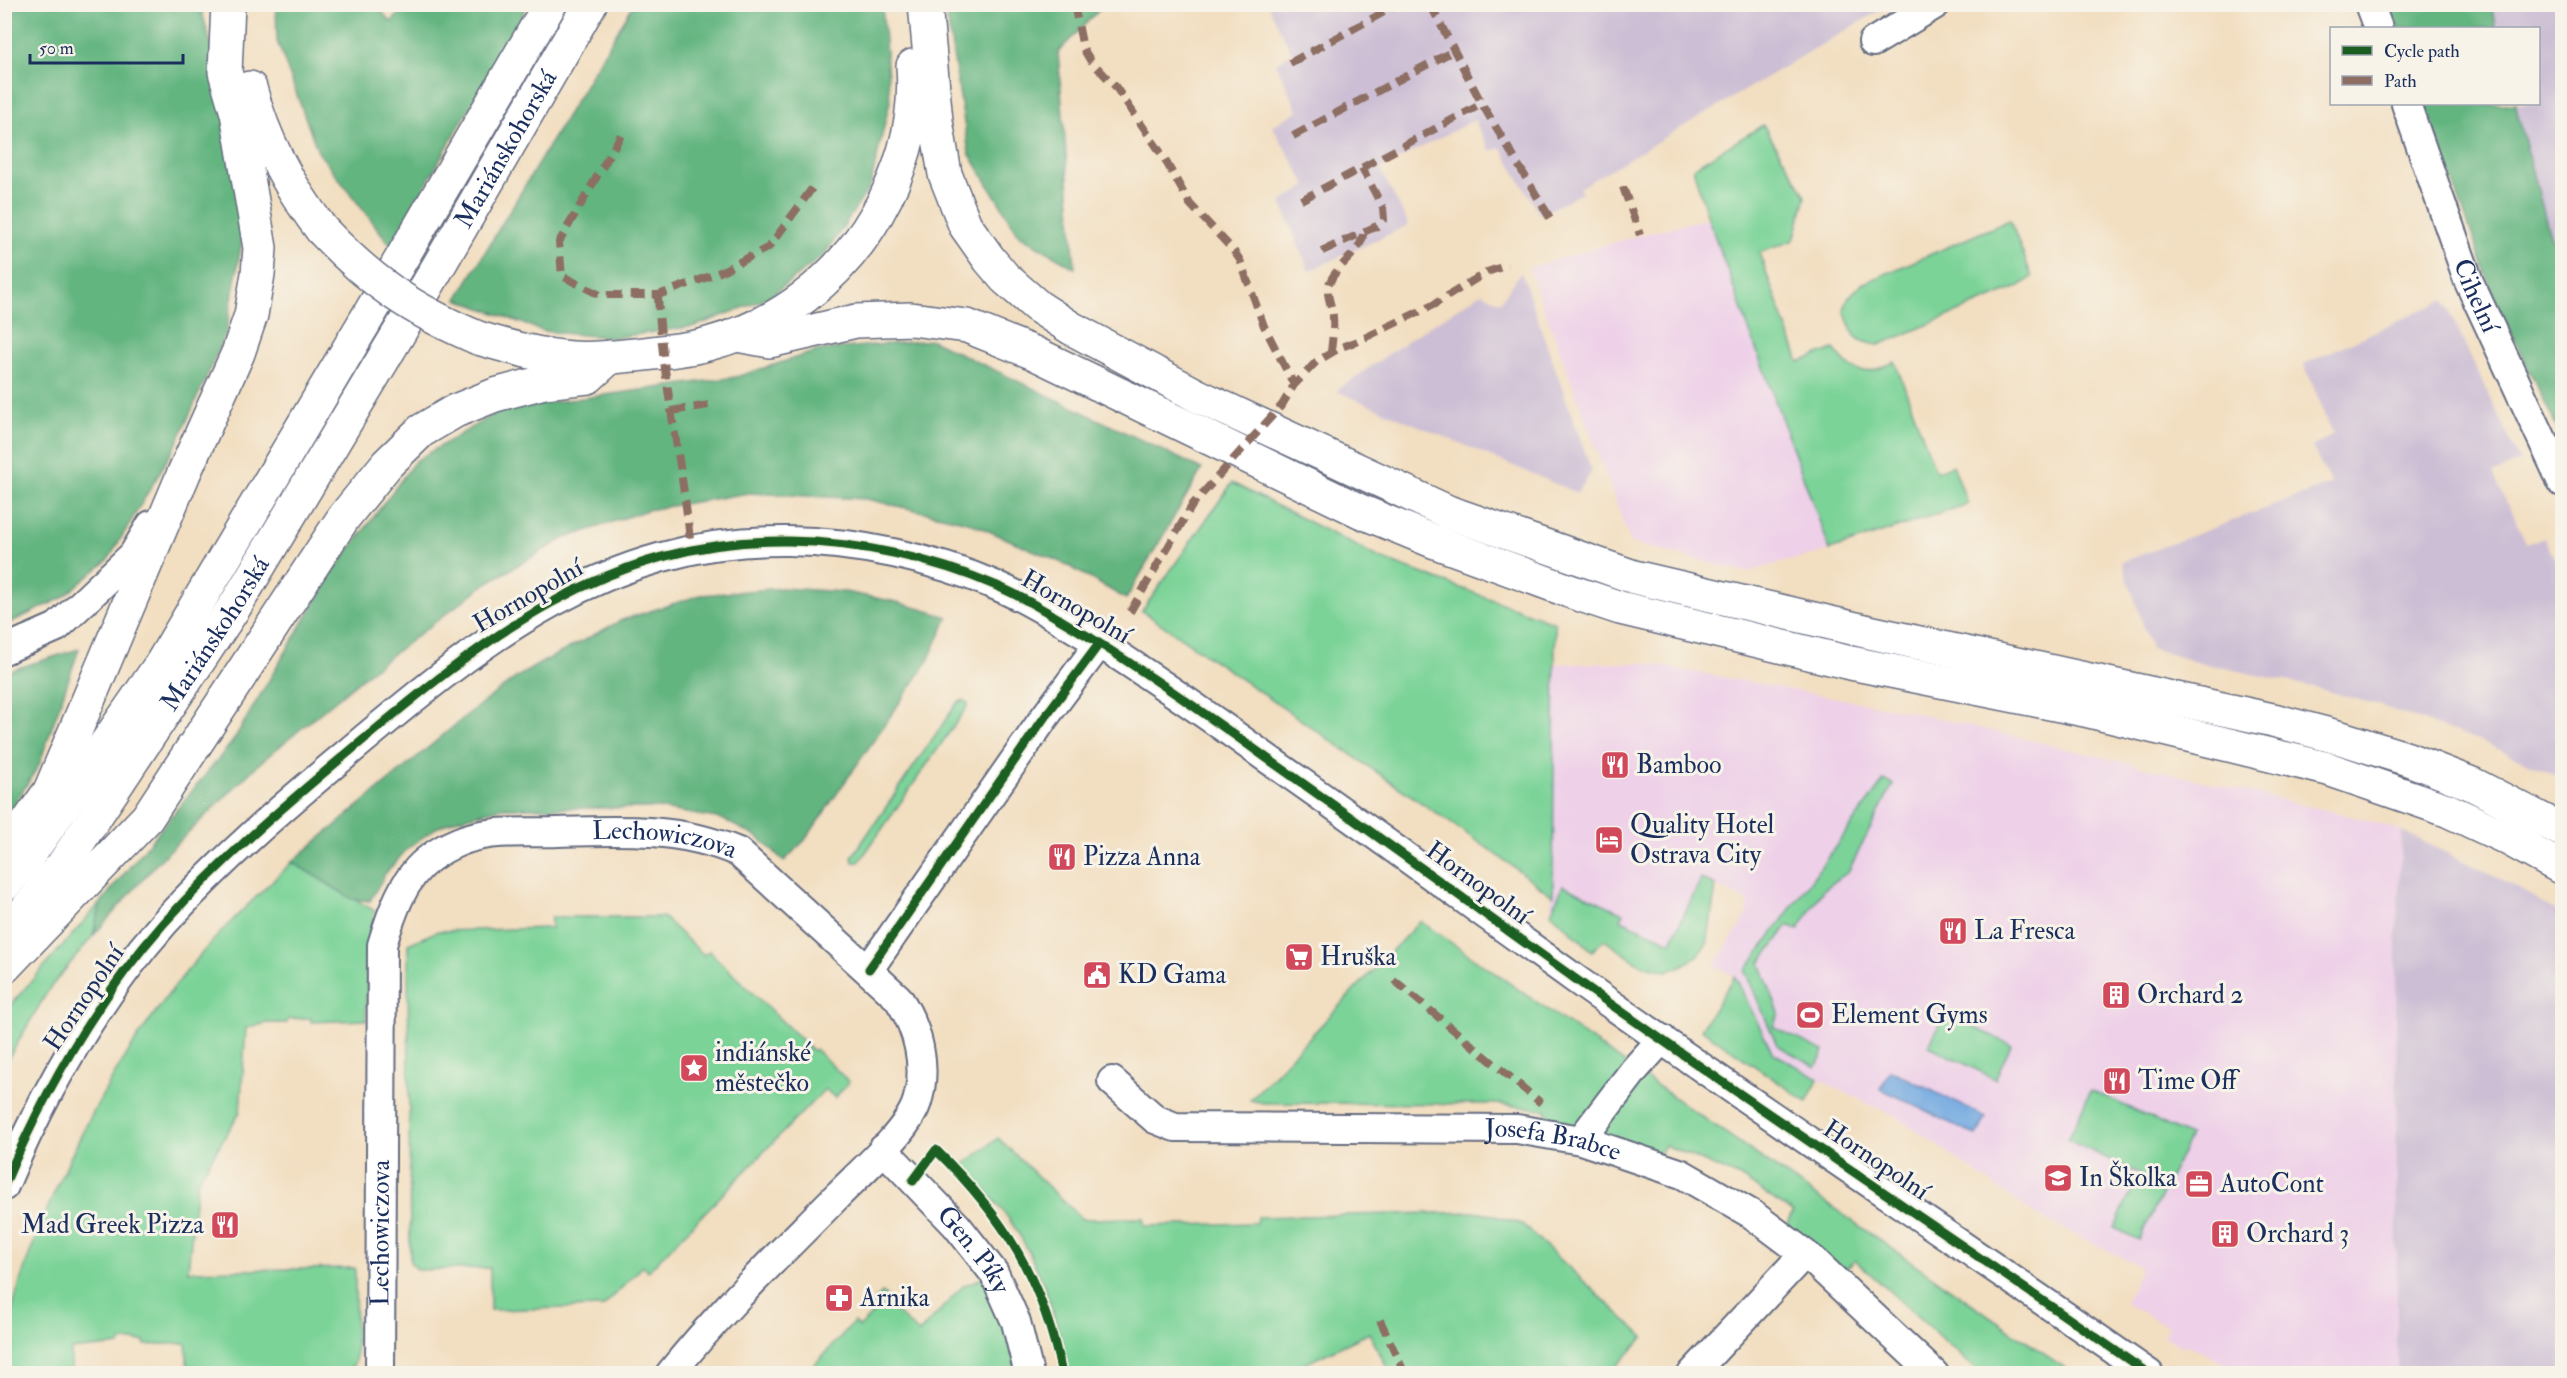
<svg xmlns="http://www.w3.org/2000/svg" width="2567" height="1378" font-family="'IM FELL Double Pica',serif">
	<rect width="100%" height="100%" fill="#f7f3e8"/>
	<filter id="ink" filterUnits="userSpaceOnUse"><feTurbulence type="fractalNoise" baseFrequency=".0167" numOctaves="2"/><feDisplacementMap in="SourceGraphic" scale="12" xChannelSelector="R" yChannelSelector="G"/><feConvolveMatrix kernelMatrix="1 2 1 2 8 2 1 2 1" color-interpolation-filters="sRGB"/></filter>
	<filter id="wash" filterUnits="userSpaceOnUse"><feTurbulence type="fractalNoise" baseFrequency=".008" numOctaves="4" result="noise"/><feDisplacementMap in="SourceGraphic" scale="24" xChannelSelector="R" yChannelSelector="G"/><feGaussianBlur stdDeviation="1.35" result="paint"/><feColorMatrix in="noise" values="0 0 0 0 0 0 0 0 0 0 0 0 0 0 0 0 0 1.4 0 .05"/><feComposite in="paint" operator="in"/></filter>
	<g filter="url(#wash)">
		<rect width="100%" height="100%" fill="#f2dec0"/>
		<g fill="#eed0e8">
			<path d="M1708,218L1830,550L1746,572L1631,543L1529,268L1640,235Z"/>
			<path d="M1645,663L1908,711L2366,820L2402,831L2396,943L2397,1373H2246L2186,1344L2184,1347L2163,1336L2168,1326L2125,1303L2141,1267L2034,1214L1902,1120L1818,1079L1772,1052L1735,976L1714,965L1747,915L1748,901L1716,886L1707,944L1695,958L1668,971L1641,965L1604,940L1592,951L1551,913V664Z"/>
		</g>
		<g fill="#ccbed4">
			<path d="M1268,5H1889L1579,188L1582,193L1540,215L1501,148L1491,151L1474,120L1380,169L1409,225L1309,271L1281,202L1307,186L1272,126L1298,111L1276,63L1292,53Z"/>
			<path d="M2491,5H2562V265L2549,232L2515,104H2538V28H2496Z"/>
			<path d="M1521,272L1592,472L1577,493L1336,391L1417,334L1482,293L1500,302Z"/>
			<path d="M2444,300L2520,461L2493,474L2527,544L2544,537L2562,574V778L2476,739L2378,705L2313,687L2196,662L2151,648L2122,562L2331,484L2312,447L2333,434L2304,364Z"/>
			<path d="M2402,831L2516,887L2562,915V1373H2397L2396,943Z"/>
		</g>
		<g fill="#7bd398" stroke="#4b817b" stroke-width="1.5">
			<path d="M1763,125L1806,196L1794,240L1759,253L1799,362L1834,349C1855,378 1865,375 1895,362L1936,472L1953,465L1968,504L1830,550L1708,218L1693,168Z"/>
			<path d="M2010,220L2032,277L2018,287L1879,345C1852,342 1853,334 1844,310L1848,298L1862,284Z"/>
			<path d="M1232,483L1380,558L1555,623L1553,896L1493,852L1142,611Z"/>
			<path d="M964,700L968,704L967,707L859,862H853L852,857L957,703Z"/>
			<path d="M1884,780L1893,784L1848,872L1823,890L1798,930L1788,925L1760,963L1779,1013L1773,1027L1824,1051L1816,1067L1777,1045L1745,971Z"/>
			<path d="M292,862L375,911L368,945L366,1020L311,1022V1018L288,1019L287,1023H267L246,1028L240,1112L197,1182L188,1271L355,1268L356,1356L354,1364L346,1374L188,1373L186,1343L145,1345L144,1341H121L120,1345L71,1350V1373L5,1374C4,1318 25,1263 46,1212C86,1116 134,1032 202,953C229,921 262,892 292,862Z"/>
			<path d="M1701,879L1716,886L1707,944L1695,958L1679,967L1668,971L1641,965L1604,940L1592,951L1551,913L1563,885L1623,913L1621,920L1671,942Z"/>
			<path d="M101,902L93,936L49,989L5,1064V1011Z"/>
			<path d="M551,917H663L704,955L709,951L813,1051L815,1049L849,1082L835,1098L825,1089L648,1271L643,1266L603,1307L490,1310V1268L418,1270L410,1262L408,944L438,931L551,928Z"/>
			<path d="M1420,921C1636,1073 1855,1222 2072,1373H1980L1855,1260L1835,1281L1780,1236L1793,1212L1740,1177L1665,1145L1654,1165L1547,1134V1110L1499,1104L1263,1103L1250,1100Z"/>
			<path d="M1735,976L1772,1052L1818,1079L1807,1102L1701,1029Z"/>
			<path d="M1945,1013L2011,1045L1995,1079L1929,1046Z"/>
			<path d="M2091,1090L2190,1136L2139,1240L2114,1228L2140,1174L2068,1140Z"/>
			<path d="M998,1138L1082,1219L1144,1218V1226L1256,1223L1257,1217L1481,1212L1522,1224L1644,1337L1610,1373H1390L1369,1333L1286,1373H1069C1057,1321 1042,1267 1011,1222C997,1202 979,1184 962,1166Z"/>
			<path d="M994,1273L1029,1374H806L854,1322L860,1327L872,1314L867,1309L882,1293L892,1302L889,1306L919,1333L963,1286Z"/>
		</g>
		<g fill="#64b580" stroke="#40726f" stroke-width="1.5">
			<path d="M24,5H200L228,106L242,241L226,333L176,445L108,560L62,598L5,625L4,17Z"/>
			<path d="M276,5H376L391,22L407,5H528L391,246L318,152L277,41Z"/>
			<path d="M633,5H882L890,101L870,187L824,255L768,298L696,326L613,338L543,331L457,299Z"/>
			<path d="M1101,5L1102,7L1058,52L1075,268L1019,235L969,153L945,5Z"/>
			<path d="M2390,5H2491L2496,28H2398Z"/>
			<path d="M2425,104H2515L2549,232L2562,265V438L2496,302Z"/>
			<path d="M932,340L1202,469L1126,599L1067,565L968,522L866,499L749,493L647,510L563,539L487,583L372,670L261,762L158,862L93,936L101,902L233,741L333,572L415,461L503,409L736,377L820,350Z"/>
			<path d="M782,588L845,592L897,602L948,617L927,663L805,840L784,861L759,838L722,819L657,808H501L455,820L436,828L408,848L385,874L370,901L352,899L292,862L473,710L517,677L541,663L622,620L701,595Z"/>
			<path d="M79,649L39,765L5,819V672Z"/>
		</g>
		<path fill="#71a8e0" stroke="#466c9f" stroke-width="1.5" d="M1890,1070L1986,1117L1977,1136L1881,1089Z"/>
	</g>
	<g filter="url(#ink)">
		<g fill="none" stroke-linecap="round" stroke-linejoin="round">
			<g stroke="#666c80" stroke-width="32">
				<g id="minor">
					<path d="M2369,4L2378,28"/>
					<path d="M1873,42L1936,4"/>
					<path id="s1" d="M2406,104L2469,282L2562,482"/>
					<path d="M4,650L57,627L133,555L151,525"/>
					<path d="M869,969L1044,718L1099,644"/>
					<path id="s2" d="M1112,1081L1155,1119L1175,1127L1517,1129L1581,1140L1682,1174L1753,1215L1813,1260L1934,1374"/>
					<path d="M1581,1140L1635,1069L1662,1039"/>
					<path id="s3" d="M883,1149L957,1226L994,1273L1016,1322L1029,1374"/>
					<path d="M4,1186C44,1091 96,1000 164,923C221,860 286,804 351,750C483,639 606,539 788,541C859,542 932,558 997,586C1030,600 1060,620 1091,638C1151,676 1210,717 1268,759C1371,831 1472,905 1574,978C1763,1113 1958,1241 2149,1374"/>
					<path id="s4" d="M380,1374L382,945C391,915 403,877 430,858C446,846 468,836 489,834C511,831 535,833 558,832C619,830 681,827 738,852L898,998C918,1028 928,1066 917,1102C908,1131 861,1172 838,1195C781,1253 721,1310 670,1374"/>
					<path d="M1692,1374L1804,1254"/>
				</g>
			</g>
			<g stroke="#666c80" stroke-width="36">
				<g id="major">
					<path d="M393,273L550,4"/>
					<path id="s5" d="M423,293L590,4"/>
					<path d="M4,885L26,859L162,663L379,298"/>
					<path id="s6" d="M4,937L63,865L235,606L408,318"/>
				</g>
			</g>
			<g stroke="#666c80" stroke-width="36">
				<g id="highway">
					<path d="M925,4L936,121L945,174L965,225L989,259L1005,278L1037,306L1071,328L1198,396L1448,512L1634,577L1869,632L2273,720L2341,738L2408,759L2472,784L2562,830"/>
					<path d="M250,88C264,141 289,187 322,230"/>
					<path d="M737,335L770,341L856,321L911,319L967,326L1034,353L1360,511L1433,541L1575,593L1620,608L1851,663L2085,710L2328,769L2447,810L2507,838L2562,868"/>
					<path d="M478,338C509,347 540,356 572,358C596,360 621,356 645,354C666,351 687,350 708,344C779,325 840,279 877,214C903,169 917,119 913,66"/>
					<path d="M4,856L50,791L184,473L238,353L251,315L258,274L260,248L237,113L225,72L228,4"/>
					<path d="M4,967L147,818L344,517L387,464L421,431L455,411L495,395L544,382L588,377L610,357"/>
				</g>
			</g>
			<use href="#minor" stroke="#fff" stroke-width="28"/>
			<use href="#major" stroke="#fff" stroke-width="33"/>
			<use href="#highway" stroke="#fff" stroke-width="33"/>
			<g stroke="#666c80" stroke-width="36" stroke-linecap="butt">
				<path id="highway-bridge" d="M322,230C371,282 412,310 478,338"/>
			</g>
			<use href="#highway-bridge" stroke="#fff" stroke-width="33"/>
			<g stroke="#8d6e63" stroke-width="8" stroke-dasharray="15 8" stroke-linecap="butt">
				<path d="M1074,4L1083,48L1090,60L1115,86L1161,153L1190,204L1233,250L1240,260L1264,326L1294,385"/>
				<path d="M1430,4L1482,104L1550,218"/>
				<path d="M1290,63L1399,4"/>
				<path d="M621,135L559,242L562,276L600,295H658L716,274L769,247L813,187"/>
				<path d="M1293,136L1455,50"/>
				<path d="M1623,187L1640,235"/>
				<path d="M1301,200L1482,104"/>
				<path d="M1322,251L1377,226L1384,219L1383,208L1362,168"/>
				<path d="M658,295C662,381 683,464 691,550"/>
				<path d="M1331,352C1332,341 1334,329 1333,318C1333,305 1324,295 1330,282C1337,264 1364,251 1363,232"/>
				<path d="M671,411L716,404"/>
				<path d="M1130,612L1193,504L1282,405L1294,385L1316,362L1341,347L1358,341L1433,305L1487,272L1508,265"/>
				<path d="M1394,980L1541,1103"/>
				<path d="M1380,1320L1405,1374"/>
			</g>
			<g stroke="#f7f3e8" stroke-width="13">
				<g id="cycleway">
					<path d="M869,969L1044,718L1099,644"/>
					<path d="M913,1181L936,1150C1005,1218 1042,1278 1062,1374"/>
					<path d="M4,1186C44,1091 96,1000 164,923C221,860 286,804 351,750C483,639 606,539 788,541C859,542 932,558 997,586C1030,600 1060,620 1091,638C1151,676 1210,717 1268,759C1371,831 1472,905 1574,978C1763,1113 1958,1241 2149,1374"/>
				</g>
			</g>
			<use href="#cycleway" stroke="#1b5e20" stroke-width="9"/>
		</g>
	</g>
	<defs>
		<g id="restaurant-square" transform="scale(1.5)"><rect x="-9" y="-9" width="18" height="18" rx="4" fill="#d1495b" stroke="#f7f3e8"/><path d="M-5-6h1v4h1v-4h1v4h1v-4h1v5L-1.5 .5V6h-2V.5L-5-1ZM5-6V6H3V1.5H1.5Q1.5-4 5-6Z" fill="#fff"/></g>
		<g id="hotel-square" transform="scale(1.5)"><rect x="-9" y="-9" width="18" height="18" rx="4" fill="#d1495b" stroke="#f7f3e8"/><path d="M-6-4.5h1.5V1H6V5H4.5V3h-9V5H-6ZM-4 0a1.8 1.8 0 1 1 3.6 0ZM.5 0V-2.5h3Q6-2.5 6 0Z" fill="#fff"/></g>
		<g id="supermarket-square" transform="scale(1.5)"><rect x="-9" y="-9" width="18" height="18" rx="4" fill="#d1495b" stroke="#f7f3e8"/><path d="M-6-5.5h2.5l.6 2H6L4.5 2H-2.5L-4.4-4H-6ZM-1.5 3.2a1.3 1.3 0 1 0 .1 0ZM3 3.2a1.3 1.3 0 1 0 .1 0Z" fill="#fff"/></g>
		<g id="civic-square" transform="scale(1.5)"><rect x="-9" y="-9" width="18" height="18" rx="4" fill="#d1495b" stroke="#f7f3e8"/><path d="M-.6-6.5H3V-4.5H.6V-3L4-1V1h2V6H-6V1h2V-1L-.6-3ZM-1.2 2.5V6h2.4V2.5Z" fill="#fff"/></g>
		<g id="building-square" transform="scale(1.5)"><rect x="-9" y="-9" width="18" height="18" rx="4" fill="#d1495b" stroke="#f7f3e8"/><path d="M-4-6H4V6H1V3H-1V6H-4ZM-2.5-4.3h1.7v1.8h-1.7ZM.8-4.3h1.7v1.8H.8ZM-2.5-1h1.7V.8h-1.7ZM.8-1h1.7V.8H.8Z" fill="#fff"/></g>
		<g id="stadium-square" transform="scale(1.5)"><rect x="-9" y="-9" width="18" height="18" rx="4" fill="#d1495b" stroke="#f7f3e8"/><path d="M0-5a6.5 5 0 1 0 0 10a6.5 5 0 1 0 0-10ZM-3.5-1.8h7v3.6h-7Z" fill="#fff"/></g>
		<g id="sight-square" transform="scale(1.5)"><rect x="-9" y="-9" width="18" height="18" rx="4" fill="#d1495b" stroke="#f7f3e8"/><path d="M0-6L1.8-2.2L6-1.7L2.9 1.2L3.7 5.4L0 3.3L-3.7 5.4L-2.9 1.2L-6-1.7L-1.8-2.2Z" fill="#fff"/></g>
		<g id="school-square" transform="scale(1.5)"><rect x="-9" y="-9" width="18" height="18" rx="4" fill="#d1495b" stroke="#f7f3e8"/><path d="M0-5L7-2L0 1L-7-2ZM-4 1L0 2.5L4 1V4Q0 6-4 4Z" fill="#fff"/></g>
		<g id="office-square" transform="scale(1.5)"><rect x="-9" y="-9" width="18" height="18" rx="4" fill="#d1495b" stroke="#f7f3e8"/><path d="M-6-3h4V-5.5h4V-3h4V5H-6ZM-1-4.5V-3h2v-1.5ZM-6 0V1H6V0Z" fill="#fff"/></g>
		<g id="pharmacy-square" transform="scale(1.5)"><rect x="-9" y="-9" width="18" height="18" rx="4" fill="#d1495b" stroke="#f7f3e8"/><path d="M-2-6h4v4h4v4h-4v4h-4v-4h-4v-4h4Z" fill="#fff"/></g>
	</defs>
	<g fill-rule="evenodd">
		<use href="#restaurant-square" x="1615" y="765"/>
		<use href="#hotel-square" x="1609" y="840"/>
		<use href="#restaurant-square" x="1062" y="857"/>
		<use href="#restaurant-square" x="1953" y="931"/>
		<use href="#supermarket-square" x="1299" y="957"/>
		<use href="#civic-square" x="1097" y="975"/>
		<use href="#building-square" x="2116" y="995"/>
		<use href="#stadium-square" x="1810" y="1015"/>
		<use href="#sight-square" x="694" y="1068"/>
		<use href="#restaurant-square" x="2117" y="1081"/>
		<use href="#school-square" x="2058" y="1178"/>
		<use href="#office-square" x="2199" y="1184"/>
		<use href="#restaurant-square" x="225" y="1225"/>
		<use href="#building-square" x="2225" y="1234"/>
		<use href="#pharmacy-square" x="839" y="1298"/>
	</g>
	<g text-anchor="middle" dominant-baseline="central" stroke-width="6" stroke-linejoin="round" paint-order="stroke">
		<g font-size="26" fill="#1b2f5e" stroke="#f7f3e8">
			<text stroke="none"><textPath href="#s5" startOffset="166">Mariánskohorská</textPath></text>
			<text stroke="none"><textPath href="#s1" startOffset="204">Cihelní</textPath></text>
			<text transform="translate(528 596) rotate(-30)">Hornopolní</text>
			<text transform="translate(1076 607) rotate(30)">Hornopolní</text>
			<text stroke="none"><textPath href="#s6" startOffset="370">Mariánskohorská</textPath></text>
			<text stroke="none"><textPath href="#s4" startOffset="771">Lechowiczova</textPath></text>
			<text transform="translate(1478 883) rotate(36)">Hornopolní</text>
			<text transform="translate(84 998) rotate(-56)">Hornopolní</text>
			<text stroke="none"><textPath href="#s2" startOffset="458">Josefa Brabce</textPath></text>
			<text transform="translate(1876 1160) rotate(34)">Hornopolní</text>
			<text stroke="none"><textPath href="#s4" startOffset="141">Lechowiczova</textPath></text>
			<text stroke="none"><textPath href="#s3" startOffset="136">Gen. Píky</textPath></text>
		</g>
		<g font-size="26" fill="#1b2f5e" stroke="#f7f3e8" text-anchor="start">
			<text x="1636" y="765">Bamboo</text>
			<text x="1630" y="825">Quality Hotel<tspan x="1630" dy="30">Ostrava City</tspan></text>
			<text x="1083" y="857">Pizza Anna</text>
			<text x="1974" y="931">La Fresca</text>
			<text x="1320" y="957">Hruška</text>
			<text x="1118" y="975">KD Gama</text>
			<text x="2137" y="995">Orchard 2</text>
			<text x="1831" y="1015">Element Gyms</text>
			<text x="715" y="1053">indiánské<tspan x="715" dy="30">městečko</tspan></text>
			<text x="2138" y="1081">Time Off</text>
			<text x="2079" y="1178">In Školka</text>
			<text x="2220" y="1184">AutoCont</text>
			<text x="204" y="1225" text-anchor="end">Mad Greek Pizza</text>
			<text x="2246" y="1234">Orchard 3</text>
			<text x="860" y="1298">Arnika</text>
		</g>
	</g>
	<rect width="2567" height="1378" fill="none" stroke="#f7f3e8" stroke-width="24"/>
	<rect x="2330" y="27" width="210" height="78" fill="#f7f3e8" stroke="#9fa5b1" stroke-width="1.5"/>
	<rect x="2342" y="46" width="30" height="9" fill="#1b5e20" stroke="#9fa5b1" stroke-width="1.5"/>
	<text x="2384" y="57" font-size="18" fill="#1b2f5e">Cycle path</text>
	<rect x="2342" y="76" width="30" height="9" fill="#8d6e63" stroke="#9fa5b1" stroke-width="1.5"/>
	<text x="2384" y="87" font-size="18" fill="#1b2f5e">Path</text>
	<path d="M30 54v9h153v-9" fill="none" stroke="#1b2f5e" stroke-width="3"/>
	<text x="39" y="54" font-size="18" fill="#1b2f5e" stroke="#f7f3e8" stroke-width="4.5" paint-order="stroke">50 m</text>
</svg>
